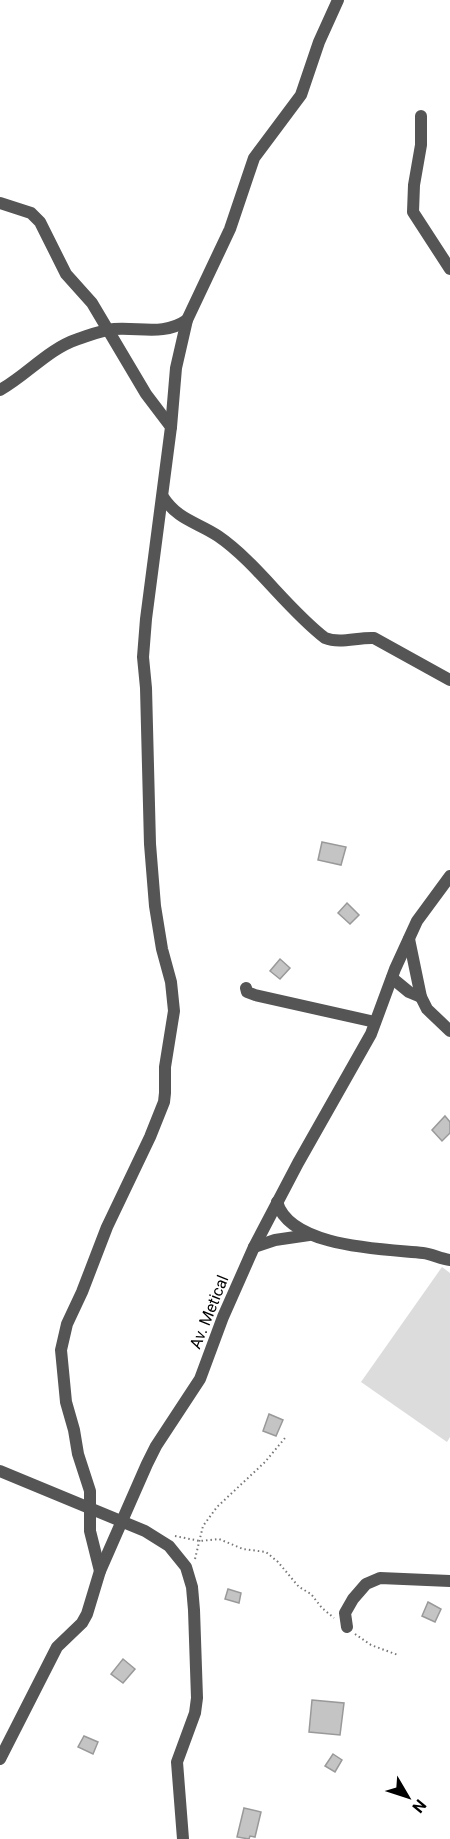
<svg xmlns="http://www.w3.org/2000/svg" width="450" height="1839" font-family="Roboto,sans-serif">
	<rect width="100%" height="100%" fill="#fff"/>
	<path fill="#dcdcdc" d="M442,1267L450,1273V1437L447,1442L361,1382Z"/>
	<g fill="#c4c4c4" stroke="#999" stroke-width="1.5">
		<path d="M322,842L346,847L341,865L318,860Z"/>
		<path d="M347,903L359,915L350,924L338,913Z"/>
		<path d="M280,959L290,968L280,979L270,971Z"/>
		<path d="M445,1116L450,1122V1133L442,1141L432,1130Z"/>
		<path d="M269,1414L283,1420L276,1436L263,1431Z"/>
		<path d="M228,1589L241,1593L239,1603L225,1599Z"/>
		<path d="M428,1602L441,1609L435,1622L422,1616Z"/>
		<path d="M123,1659L135,1669L123,1683L111,1674Z"/>
		<path d="M312,1700L344,1703L340,1735L309,1732Z"/>
		<path d="M84,1736L98,1742L93,1754L78,1747Z"/>
		<path d="M333,1754L342,1760L335,1772L325,1766Z"/>
		<path d="M244,1808L261,1812L255,1837L250,1836L249,1839L237,1837Z"/>
	</g>
	<g fill="none" stroke-linecap="round" stroke-linejoin="round">
		<g stroke="#777" stroke-width="2" stroke-dasharray="1.5 3" stroke-linecap="butt">
			<path d="M175,1536L200,1541L219,1539L243,1549L266,1552L278,1562L299,1587L311,1594L322,1608L334,1618"/>
			<path d="M195,1559L203,1526L217,1507L265,1462L285,1438"/>
			<path d="M355,1634L371,1645L398,1655"/>
		</g>
		<g stroke="#555" stroke-width="12">
			<path d="M421,116V145L414,185L413,212L450,269"/>
			<path d="M0,203L31,213L40,222L66,274L92,303L146,394L171,427L146,619L143,657L146,688L150,844L155,906L162,949L171,982L174,1011L165,1067V1093L164,1102L150,1137L107,1227L82,1292L67,1324L61,1350L66,1402L74,1430L78,1454L90,1491V1531L100,1571"/>
			<path d="M0,390C27,375 48,349 78,339C90,335 102,330 114,329C140,327 164,336 187,320"/>
			<path d="M171,427L176,368L187,320L230,229L254,158L301,95L319,42L338,0"/>
			<path d="M163,497C178,520 197,522 218,536C256,562 287,609 325,638C340,644 358,637 374,638L450,680"/>
			<path d="M409,939L421,997L427,1009L450,1031"/>
			<path d="M392,978L409,992L421,997"/>
			<path d="M246,988L247,992L255,995L375,1022"/>
			<path d="M277,1202C290,1248 384,1249 423,1253C432,1254 441,1259 450,1260"/>
			<path d="M254,1247L275,1240L309,1235"/>
			<path d="M0,1471L145,1531L169,1546L186,1567L192,1587L194,1610L197,1698L195,1713L177,1762L183,1839"/>
			<path d="M347,1627L345,1613L353,1599L366,1584L380,1578L450,1581"/>
			<path d="M0,1759L57,1647L82,1623L87,1614L100,1571L147,1464L156,1446L200,1379L223,1317L254,1247L298,1163L371,1034L395,969L417,921L450,876"/>
		</g>
	</g>
	<g text-anchor="middle" dominant-baseline="central" stroke-width="4.5" stroke-linejoin="round" paint-order="stroke">
		<g font-size="16" fill="#000" stroke="#fff">
			<text transform="translate(209 1312) rotate(-68)">Av. Metical</text>
		</g>
	</g>
	<g transform="translate(408 1797) rotate(129)" stroke="#ffffff" stroke-width="4.5" paint-order="stroke">
	<path d="M0-4.5L10 22L0 15L-10 22Z" fill="#000000"/>
	<text y="-9" font-size="16" font-weight="bold" text-anchor="middle" fill="#000000">N</text>
	</g>
</svg>
